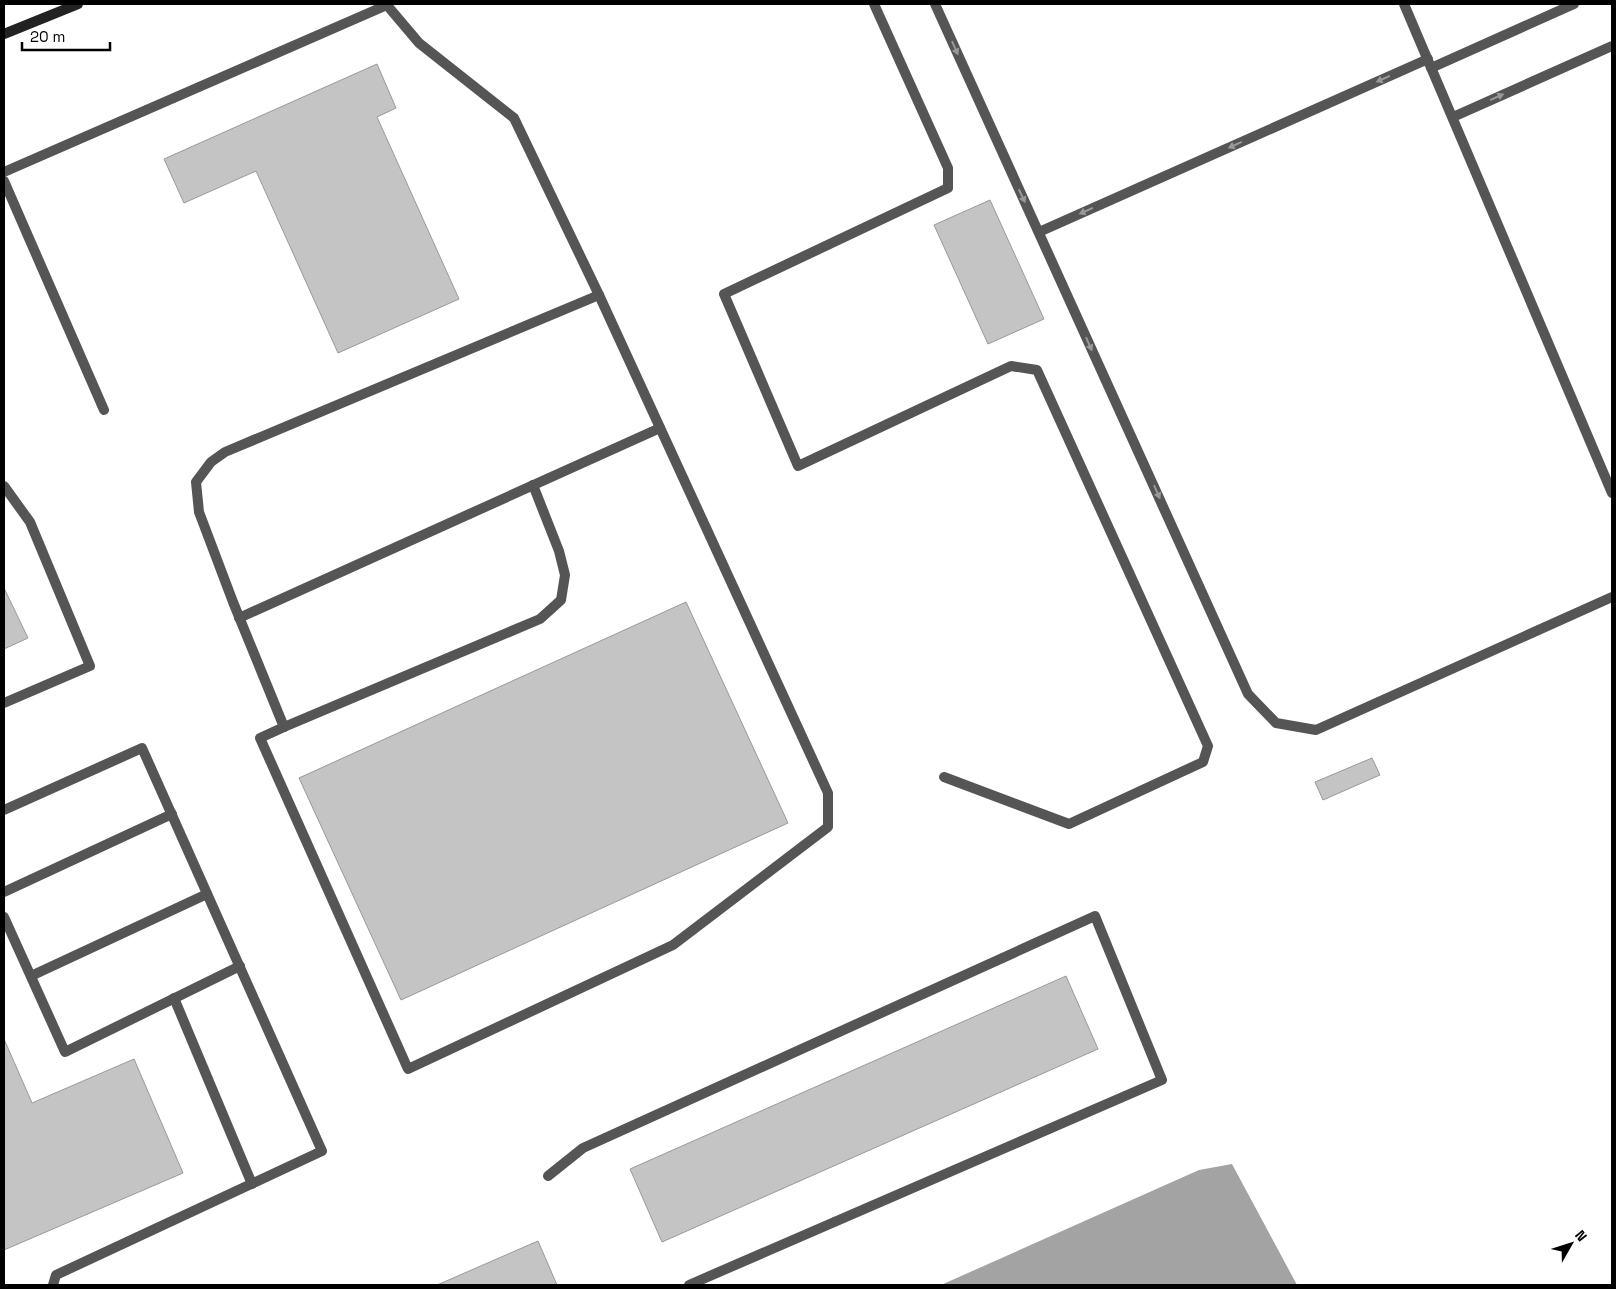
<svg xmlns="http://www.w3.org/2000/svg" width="1616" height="1289" font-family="'Space Grotesk',sans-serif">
	<rect width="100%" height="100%" fill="#fff"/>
	<path fill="#a3a3a3" d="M1232,1164L1297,1285H941L1199,1170Z"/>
	<g fill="#c4c4c4" stroke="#999">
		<path d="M377,64L396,108L377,117L459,299L338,353L256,171L184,203L164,159Z"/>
		<path d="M990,200L1044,319L988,344L934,225Z"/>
		<path d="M4,588L28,638L4,649Z"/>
		<path d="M686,602L788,823L401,1000L299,778Z"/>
		<path d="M1372,758L1380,775L1323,800L1315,782Z"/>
		<path d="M1066,976L1098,1049L662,1242L630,1169Z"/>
		<path d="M4,1039L32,1103L134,1059L183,1173L4,1250Z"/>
		<path d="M538,1241L557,1285H437Z"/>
	</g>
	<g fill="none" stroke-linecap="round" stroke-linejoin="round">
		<g stroke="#555" stroke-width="10">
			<path d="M386,4L419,43L514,118L599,295L828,793V827L673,945L408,1069L260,738L284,727L540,619L561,600L565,575L559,551L533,485"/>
			<path d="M874,4L948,168V188L724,294L798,466L1011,366L1037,370L1208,746L1203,762L1069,824L944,777"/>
			<path d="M935,4L1248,694L1276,723L1316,730L1612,597"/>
			<path d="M1404,4L1612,493"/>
			<path d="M1431,68L1574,4"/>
			<path d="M1453,117L1612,46"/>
			<path d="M4,172L387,5"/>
			<path d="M4,181L104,410"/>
			<path d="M1039,232L1428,59"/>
			<path d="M4,486L30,522L90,666L4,703"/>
			<path d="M239,618L660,428"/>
			<path d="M284,727L233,602L199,512L196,482L211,462L225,452L599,295"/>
			<path d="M4,810L142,748L322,1151L56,1275L53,1285"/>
			<path d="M4,892L172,814"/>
			<path d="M4,917L65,1052L240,966"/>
			<path d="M31,976L207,894"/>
			<path d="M174,998L252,1184"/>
			<path d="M548,1176L583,1148L1095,916L1162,1080L689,1285"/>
		</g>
		<path stroke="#222" stroke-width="10" d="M4,34L78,4"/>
	</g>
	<defs><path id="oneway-solid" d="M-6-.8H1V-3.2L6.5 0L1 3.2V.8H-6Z" transform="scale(1.25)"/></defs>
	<g fill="#999">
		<use href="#oneway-solid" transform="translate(955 48) rotate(66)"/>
		<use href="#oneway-solid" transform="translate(1383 79) rotate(156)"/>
		<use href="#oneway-solid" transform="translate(1497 97) rotate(-24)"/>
		<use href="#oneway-solid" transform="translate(1235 145) rotate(156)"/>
		<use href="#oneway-solid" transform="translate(1022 196) rotate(65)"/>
		<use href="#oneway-solid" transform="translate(1086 211) rotate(156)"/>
		<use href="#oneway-solid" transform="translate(1089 344) rotate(66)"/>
		<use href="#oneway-solid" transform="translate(1157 492) rotate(66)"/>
	</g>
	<rect width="1616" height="1289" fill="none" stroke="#000000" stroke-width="10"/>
	<g transform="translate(1571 1244) rotate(51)" stroke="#ffffff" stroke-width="4" paint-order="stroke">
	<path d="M0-4L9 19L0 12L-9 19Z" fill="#000000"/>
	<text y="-8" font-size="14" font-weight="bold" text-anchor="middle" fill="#000000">N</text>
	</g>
	<path d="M22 42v8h88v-8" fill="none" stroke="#000000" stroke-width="2.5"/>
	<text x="30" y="42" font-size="15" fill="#000000" stroke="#ffffff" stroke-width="4" paint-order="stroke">20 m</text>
</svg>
